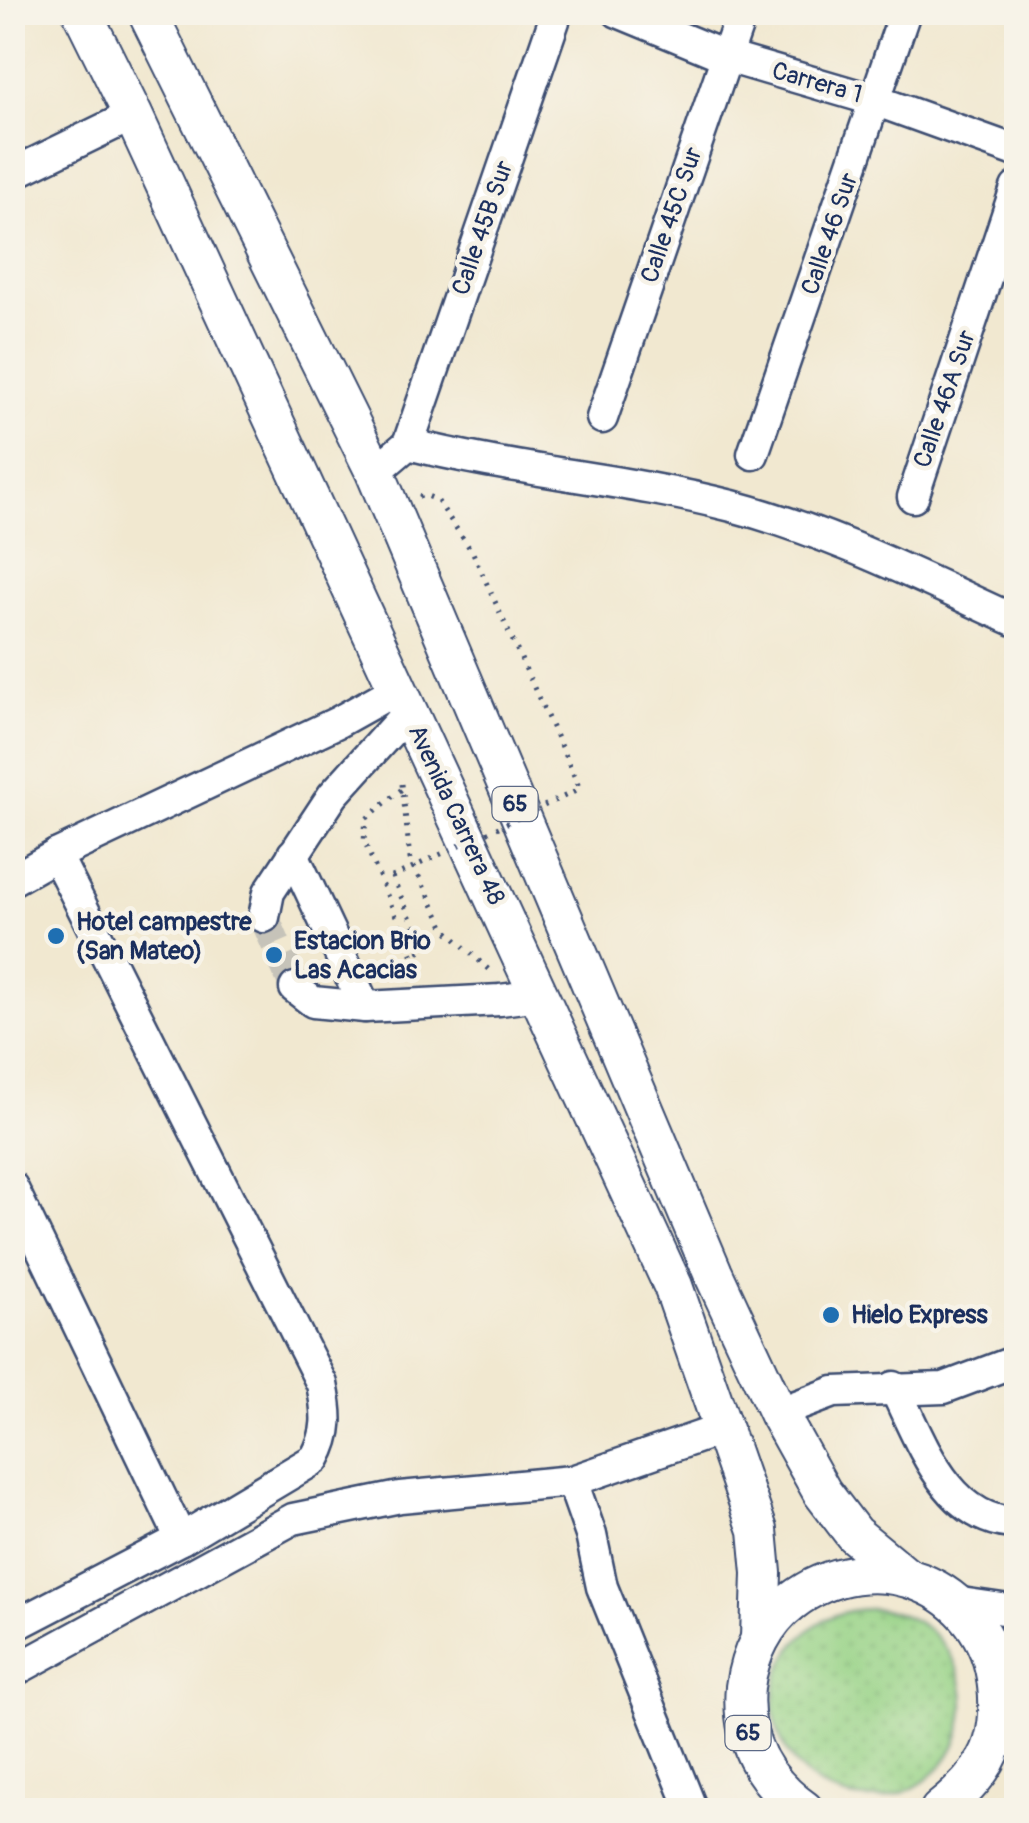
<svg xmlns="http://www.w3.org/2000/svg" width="1029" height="1823" font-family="Pangolin,sans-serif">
	<defs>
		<pattern id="grass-dots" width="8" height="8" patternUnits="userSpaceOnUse" patternTransform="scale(2.5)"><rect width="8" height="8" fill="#98d387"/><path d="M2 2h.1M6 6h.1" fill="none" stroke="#82b577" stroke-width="1.8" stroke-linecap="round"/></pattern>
	</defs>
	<rect width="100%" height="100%" fill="#f7f3e8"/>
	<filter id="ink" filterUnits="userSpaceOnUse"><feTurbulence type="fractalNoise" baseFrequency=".01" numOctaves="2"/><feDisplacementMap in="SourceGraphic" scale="20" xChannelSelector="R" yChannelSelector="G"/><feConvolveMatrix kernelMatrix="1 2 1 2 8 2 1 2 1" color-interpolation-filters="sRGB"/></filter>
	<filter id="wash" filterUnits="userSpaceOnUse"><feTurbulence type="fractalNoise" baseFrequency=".0048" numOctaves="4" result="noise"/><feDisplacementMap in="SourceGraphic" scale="40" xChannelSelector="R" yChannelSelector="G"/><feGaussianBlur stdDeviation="2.25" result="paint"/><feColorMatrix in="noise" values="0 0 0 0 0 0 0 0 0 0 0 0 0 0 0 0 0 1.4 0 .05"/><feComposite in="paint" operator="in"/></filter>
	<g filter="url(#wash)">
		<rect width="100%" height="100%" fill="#f1e8d0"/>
		<circle fill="url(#grass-dots)" stroke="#5a8172" stroke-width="2.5" cx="869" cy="1704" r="95"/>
	</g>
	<g filter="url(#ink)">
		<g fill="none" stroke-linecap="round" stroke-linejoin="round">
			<path stroke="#c6c3b9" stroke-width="30" stroke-dasharray="30 15" stroke-linecap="butt" d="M264,917L295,988"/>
			<g stroke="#3b4b6f" stroke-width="35">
				<g id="minor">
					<path d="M618,12L727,57L877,101L1016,151"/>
					<path d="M12,174L133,115"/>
					<path d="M602,418L742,12"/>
					<path d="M408,444L557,12"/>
					<path d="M753,454L905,12"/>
					<path d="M375,472L408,444C515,471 626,479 732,506C831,532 924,579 1016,621"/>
					<path d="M913,497L1016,188"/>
					<path d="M293,854L365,1007"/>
					<path d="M12,880L56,855L338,722L397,689"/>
					<path d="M264,917L269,892L333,795L408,712"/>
					<path d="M295,988L313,1002L365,1007L500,1000L539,995"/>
					<path d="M12,1187L181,1539"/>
					<path d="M894,1387C920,1439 947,1522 1016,1523"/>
					<path d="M778,1413L834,1392L944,1388L1016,1361"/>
					<path d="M572,1481L591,1535L602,1587L692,1810"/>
					<path d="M954,1602L1016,1611"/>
					<path d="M12,1627L181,1539L315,1459C330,1432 328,1413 322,1384L56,855"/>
					<path d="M12,1672L293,1519L400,1497L572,1481L725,1428"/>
				</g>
			</g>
			<g stroke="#3b4b6f" stroke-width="42">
				<g id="major">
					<path d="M82,12L133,115L673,1286L758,1530L762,1573L760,1638"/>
					<path d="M147,12L375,472L713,1273L778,1413L822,1492L854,1534L906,1577"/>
					<path d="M804,1810C763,1781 740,1739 745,1687C749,1654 765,1622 791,1602C870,1540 987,1583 997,1686C1000,1710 998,1739 986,1760C974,1781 958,1796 940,1810"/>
				</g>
			</g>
			<g stroke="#3b4b6f" stroke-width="5" stroke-dasharray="2.5 8" stroke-linecap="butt">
				<path d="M419,497L425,495L437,500L473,553L580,789"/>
				<path d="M402,784L410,859L446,930L489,970"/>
				<path d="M392,877L425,949L413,956L364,841L366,819L402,789"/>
			</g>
			<use href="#minor" stroke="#fff" stroke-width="30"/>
			<use href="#major" stroke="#fff" stroke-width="38"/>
			<path stroke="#3b4b6f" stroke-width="5" stroke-dasharray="2.5 8" stroke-linecap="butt" d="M392,877L580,789"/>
		</g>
	</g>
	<g fill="#1f6fb2" stroke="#f7f3e8" stroke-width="4">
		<circle cx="56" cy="936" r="10"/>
		<circle cx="274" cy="955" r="10"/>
		<circle cx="831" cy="1315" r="10"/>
	</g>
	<g text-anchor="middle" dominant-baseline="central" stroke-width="9" stroke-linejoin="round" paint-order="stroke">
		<g fill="#f7f3e8" stroke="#5d6a87" stroke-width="2.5">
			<rect x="492.5" y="787" width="45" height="34" rx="8"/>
			<rect x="725.5" y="1716" width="45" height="34" rx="8"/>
		</g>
		<g font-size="22" font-weight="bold" fill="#1b2f5e">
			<text x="515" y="804">65</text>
			<text x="748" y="1733">65</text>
		</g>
		<g font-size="25" fill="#1b2f5e" stroke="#f7f3e8">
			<text transform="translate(817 83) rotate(16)">Carrera 1</text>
			<text transform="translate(672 215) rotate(-71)">Calle 45C Sur</text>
			<text transform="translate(483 228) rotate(-71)">Calle 45B Sur</text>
			<text transform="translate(830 234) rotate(-71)">Calle 46 Sur</text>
			<text transform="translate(945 399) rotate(-71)">Calle 46A Sur</text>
			<text transform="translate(456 815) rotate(65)">Avenida Carrera 48</text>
		</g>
		<g font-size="25" font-weight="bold" fill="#1b2f5e" stroke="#f7f3e8" text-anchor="start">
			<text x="76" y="922">Hotel campestre<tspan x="76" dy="29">(San Mateo)</tspan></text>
			<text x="294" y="941">Estacion Brio<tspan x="294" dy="29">Las Acacias</tspan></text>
			<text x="851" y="1315">Hielo Express</text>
		</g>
	</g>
	<rect width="1029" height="1823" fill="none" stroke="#f7f3e8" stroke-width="50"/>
</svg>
